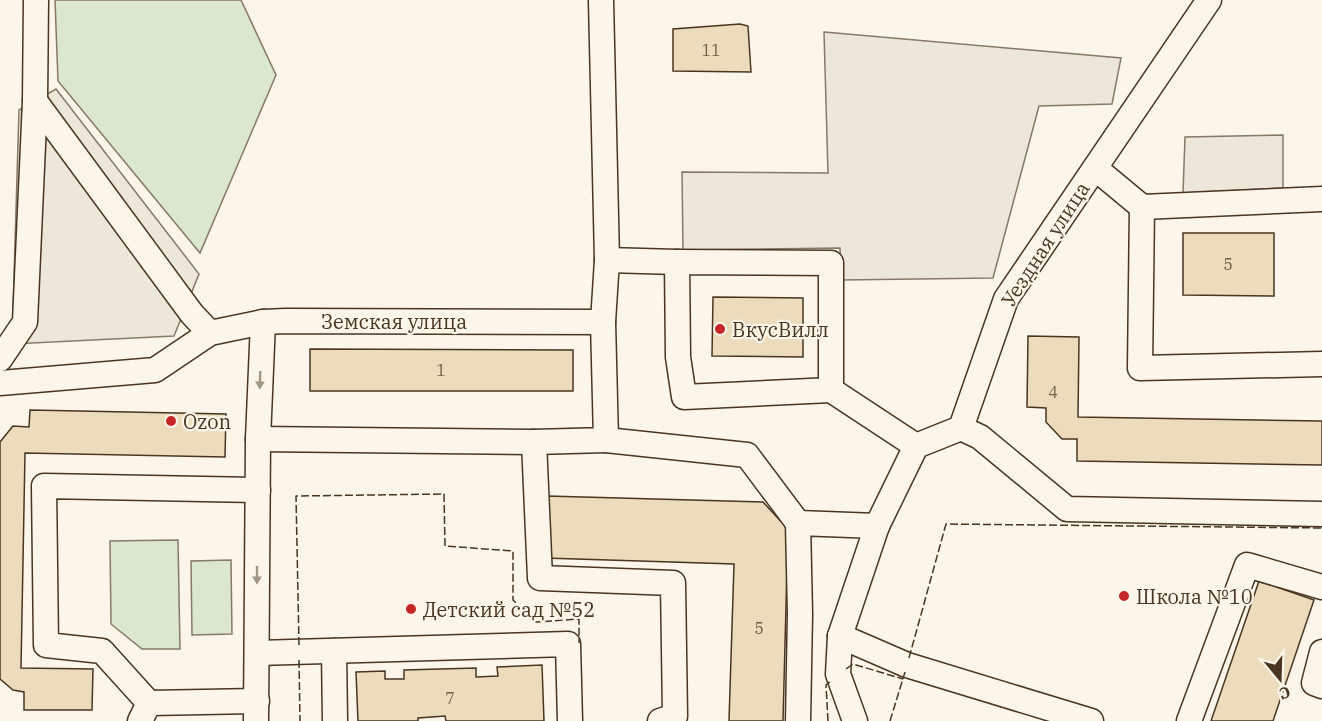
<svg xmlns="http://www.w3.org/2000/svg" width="1322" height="721" font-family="'IBM Plex Serif',serif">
	<rect width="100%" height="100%" fill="#fbf6e9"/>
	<g fill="#dce7d0" stroke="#887966" stroke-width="1.5">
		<path d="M55,0H241L276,75L200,253L58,81Z"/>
		<path d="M178,540L180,649H142L111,624L110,541Z"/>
		<path d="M231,560L232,634L192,635L191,561Z"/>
	</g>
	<g fill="#ede7d9" stroke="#887966" stroke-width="1.5">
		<path d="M824,32L1121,58L1112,104L1039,106L993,278L841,280L840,248L683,250L682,172L828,173Z"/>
		<path d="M56,89L199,274L174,336L12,344L19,110Z"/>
		<path d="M1283,135V188L1183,193L1185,137Z"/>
	</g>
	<g fill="#ecdcbc" stroke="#4a3520" stroke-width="1.5">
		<path d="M740,24L748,26L751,72L673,71V29Z"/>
		<path d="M1183,233H1274V296L1183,295Z"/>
		<path d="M713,297L803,298V357L712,356Z"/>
		<path d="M1028,336L1079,337L1078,417L1322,421V465L1077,461V439H1062L1046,422V408L1027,407Z"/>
		<path d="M310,349L573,350V391H310Z"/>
		<path d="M30,410L226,414L225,457L25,453L21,668L93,669L92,710H24V692L13,690L0,679V442L13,426L29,427Z"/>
		<path d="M547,496L763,502L788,529L783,721H729L734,564L545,558Z"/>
		<path d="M1259,581L1314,600L1273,721H1211Z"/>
		<path d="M542,665L544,721H446L445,716L418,718V721H358L356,672L385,671V679H404V670L476,668V677L498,676L497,667Z"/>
	</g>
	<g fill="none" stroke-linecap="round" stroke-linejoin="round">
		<g stroke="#4a3520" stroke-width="27">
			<g id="minor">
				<path d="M35,101L192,314L210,333"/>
				<path d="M1095,168L1142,207L1322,199"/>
				<path d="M1142,207L1140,368L1322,364"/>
				<path d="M607,260L677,262"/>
				<path d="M0,359L25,322L35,101L36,0"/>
				<path d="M0,383L155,370L210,333L263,322L286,321L603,322L607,260L601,0"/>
				<path d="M831,390V263L677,262L678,357L684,397L831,390L916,446"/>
				<path d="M961,428L980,437L1067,509L1322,514"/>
				<path d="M258,439L534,442L606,440L603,322"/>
				<path d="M606,440L747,455L798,523"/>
				<path d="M534,442L540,578L673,583L675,716L660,721"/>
				<path d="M877,526L840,636L907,665L1091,721"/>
				<path d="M840,636L838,674L855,721"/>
				<path d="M334,651L335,721"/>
				<path d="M1322,652L1314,683L1322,686"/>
				<path d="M257,653L568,644L570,721"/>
				<path d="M149,703L102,651L46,645L44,486L258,490"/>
				<path d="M140,721L149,703L257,701"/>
				<path d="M256,721L258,439L263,322"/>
				<path d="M798,721L800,614L798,523L877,526L916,446L961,428L1006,299L1209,0"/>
				<path d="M1189,721L1247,565L1322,587"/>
			</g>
		</g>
		<use href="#minor" stroke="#fbf6e9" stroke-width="24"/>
		<g stroke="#4a3520" stroke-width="1.5" stroke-dasharray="8 3" stroke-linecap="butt">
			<path d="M299,645L296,496L444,494L445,546L513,551V600L536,622L579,619V643"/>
			<path d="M909,658L946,524L1322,528"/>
			<path d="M299,660L300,721"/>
			<path d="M846,669L853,664L903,679"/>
			<path d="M828,721L826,685L832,680"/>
			<path d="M890,721L905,672"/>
		</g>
	</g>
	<defs><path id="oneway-solid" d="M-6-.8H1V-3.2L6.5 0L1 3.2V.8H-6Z" transform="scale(1.5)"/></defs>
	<g fill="#a29684">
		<use href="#oneway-solid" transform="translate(260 380) rotate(92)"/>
		<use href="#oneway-solid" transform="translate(257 575) rotate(90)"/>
	</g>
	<g fill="#c62828" stroke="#fbf6e9" stroke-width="2">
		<circle cx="720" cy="329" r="6"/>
		<circle cx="171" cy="421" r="6"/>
		<circle cx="1124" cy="596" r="6"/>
		<circle cx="411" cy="609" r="6"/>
	</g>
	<g text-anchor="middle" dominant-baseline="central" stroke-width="4.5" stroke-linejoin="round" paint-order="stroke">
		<g font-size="16" fill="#725f47">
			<text x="711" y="50">11</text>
			<text x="1228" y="264">5</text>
			<text x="441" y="370">1</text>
			<text x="1053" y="392">4</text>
			<text x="759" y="628">5</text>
			<text x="450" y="698">7</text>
		</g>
		<g font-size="20" fill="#4a3520" stroke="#fbf6e9">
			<text transform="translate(1045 244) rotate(-57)">Уездная улица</text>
			<text x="394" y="321">Земская улица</text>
		</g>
		<g font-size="20" fill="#4a3520" stroke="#fbf6e9" text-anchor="start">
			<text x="732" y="329">ВкусВилл</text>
			<text x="183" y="421">Ozon</text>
			<text x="1136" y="596">Школа №10</text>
			<text x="423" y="609">Детский сад №52</text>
		</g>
	</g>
	<g transform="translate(1280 679) rotate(161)" stroke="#fbf6e9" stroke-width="4.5" paint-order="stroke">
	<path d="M0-4.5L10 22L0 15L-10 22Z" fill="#4a3520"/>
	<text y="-9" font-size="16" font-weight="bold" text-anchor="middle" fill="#4a3520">С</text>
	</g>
</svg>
